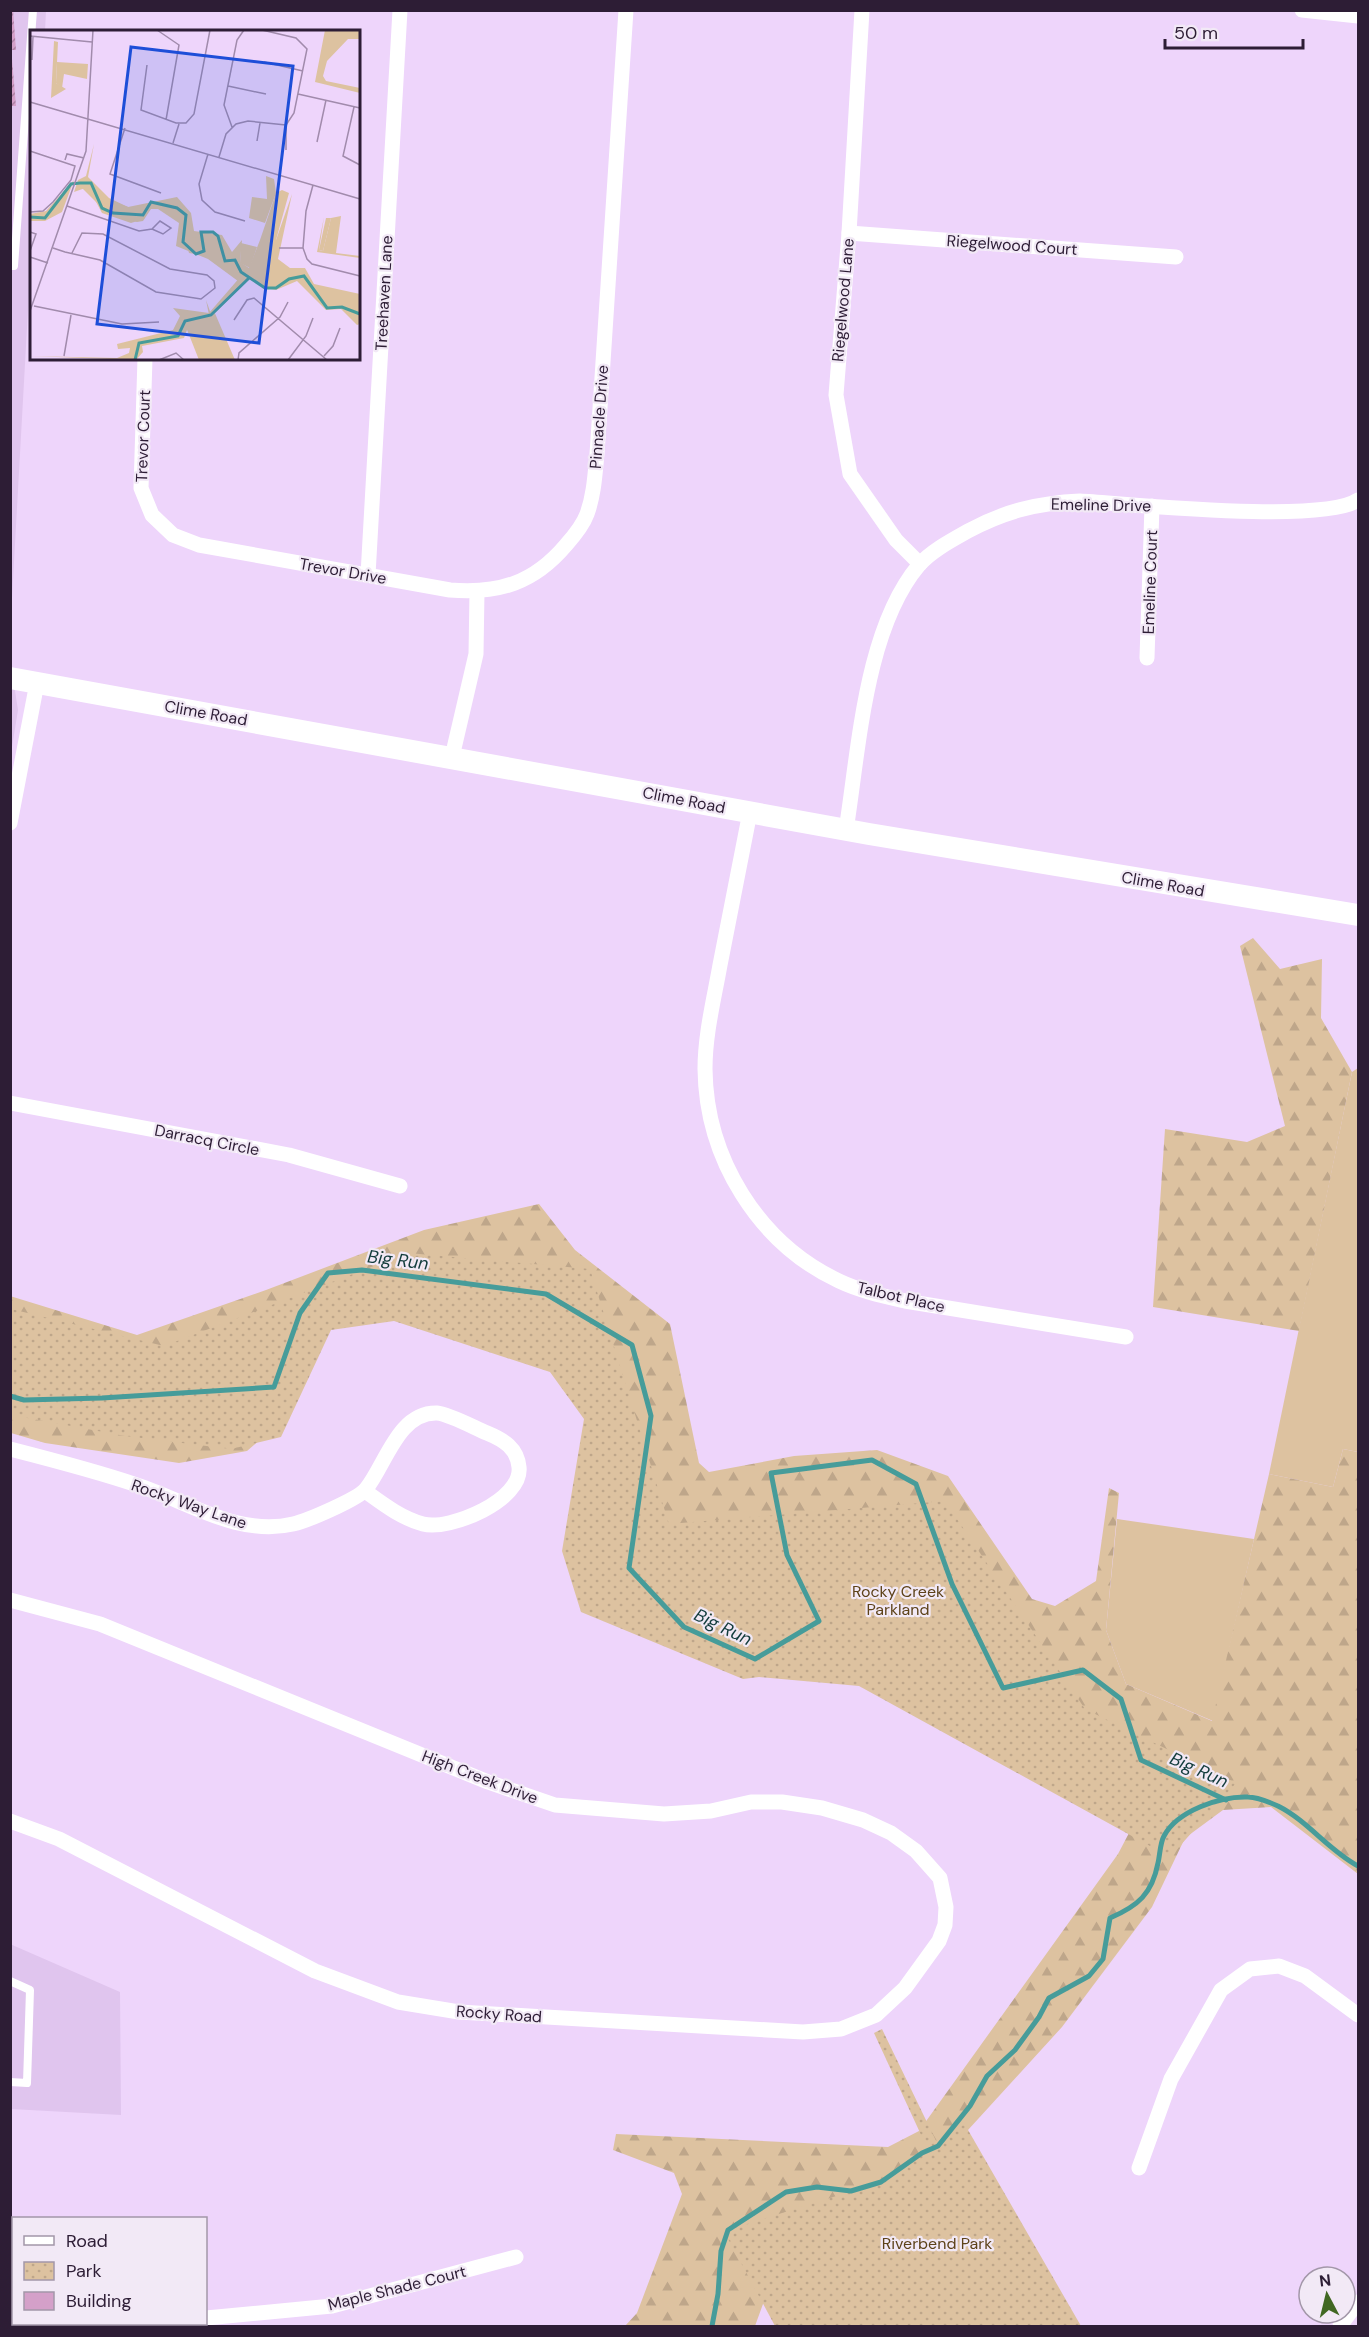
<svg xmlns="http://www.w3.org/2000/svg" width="1369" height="2337" font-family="'DM Sans',sans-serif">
	<defs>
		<pattern id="forest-firs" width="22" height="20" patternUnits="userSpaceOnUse" patternTransform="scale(1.5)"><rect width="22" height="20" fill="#ddc2a0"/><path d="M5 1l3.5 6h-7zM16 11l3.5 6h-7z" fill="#bea68a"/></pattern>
		<pattern id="park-dots" width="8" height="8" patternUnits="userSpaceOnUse" patternTransform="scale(1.5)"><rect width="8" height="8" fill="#ddc2a0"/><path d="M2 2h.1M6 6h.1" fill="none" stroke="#bea68a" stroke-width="1.8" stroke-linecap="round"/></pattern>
		<pattern id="building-hatch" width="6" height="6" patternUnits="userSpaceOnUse" patternTransform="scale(1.5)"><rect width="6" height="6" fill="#d4a0c9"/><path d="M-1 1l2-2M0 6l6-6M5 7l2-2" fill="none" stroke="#ac82a4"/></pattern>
	</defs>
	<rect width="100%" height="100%" fill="#eed5fb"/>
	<g fill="#e0c5ee">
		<path d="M11,11H46L45,31L32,32L31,256L11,616Z"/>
		<path d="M10,659L18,710L11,753H10Z"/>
		<path d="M10,1944L120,1992L121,2115L11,2109Z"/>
	</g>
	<g fill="#ddc2a0">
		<path d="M1358,1068V1452L1343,1449L1333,1487L1269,1474L1352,1072Z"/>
		<path d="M1117,1519L1254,1539L1213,1721L1126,1684L1106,1630Z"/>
	</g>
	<g fill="url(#forest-firs)">
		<path d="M1253,938L1280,969L1322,959L1321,1018L1352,1072L1299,1331L1153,1307L1165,1129L1247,1142L1285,1126L1240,946Z"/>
		<path d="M539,1204L575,1250L670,1324L699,1463L709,1472L794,1456L877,1450L948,1476L1032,1599L1055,1606L1096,1581L1109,1488L1119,1493L1106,1630L1126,1684L1212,1721L1269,1474L1333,1487L1343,1449L1358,1452V1874L1271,1807L1223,1810L1185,1838L1152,1907L1062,2027L968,2130L891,2204L762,2271L763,2304L755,2326H625L637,2313L682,2194L674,2173L613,2150L616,2134L888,2147L919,2131L1118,1854L1151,1791L891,1664L697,1653L584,1366L340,1306L283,1420L247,1451L179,1463L45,1443L11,1433L10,1296L137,1335L266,1290L424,1230Z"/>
	</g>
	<g fill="url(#park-dots)">
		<path d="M408,1253L590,1269L669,1524L945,1501L1085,1709L1236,1783L1170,1857L859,1686L759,1677L743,1679L581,1612L562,1551L584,1419L550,1372L394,1321L331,1330L281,1437L231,1449L125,1436L11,1415V1309L164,1346Z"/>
		<path d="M882,2029L938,2145L960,2116L1081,2326H775L726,2235L728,2230L881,2182L928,2150L874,2033Z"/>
	</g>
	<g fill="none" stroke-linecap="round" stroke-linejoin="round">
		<g stroke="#469c9a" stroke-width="5">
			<path d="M10,1396L24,1400L102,1398L274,1387L300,1313L328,1273L362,1270L546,1294L632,1345L651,1416L629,1568L684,1627L755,1659L819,1621L787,1555L771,1473L872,1460L916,1484L952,1584L1003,1688L1083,1670L1121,1699L1141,1760L1226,1800"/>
			<path d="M712,2326L718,2294L721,2251L728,2230L786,2192L817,2187L851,2191L881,2182L922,2153L938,2146L970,2106L987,2076L1015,2050L1039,2017L1049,1998L1089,1976L1103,1959L1110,1918C1138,1906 1152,1894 1158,1863C1160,1855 1160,1843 1164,1836C1177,1811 1220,1796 1248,1797C1258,1797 1269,1802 1278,1806C1308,1821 1328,1850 1358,1866"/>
		</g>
	</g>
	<g fill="url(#building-hatch)">
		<path d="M10,10H13L16,50H10Z"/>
		<path d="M12,59L16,106H10V60Z"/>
	</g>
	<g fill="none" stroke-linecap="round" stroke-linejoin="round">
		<g stroke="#fff" stroke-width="8">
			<path d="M10,266H14L33,10"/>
			<path d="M10,1981L30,1990L27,2083L10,2082"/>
		</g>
		<g stroke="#fff" stroke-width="15">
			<path d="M862,10L849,233L836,395L850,474L896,540L920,564"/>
			<path d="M1302,10L1358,16"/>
			<path d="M849,233L1176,257"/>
			<path d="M145,358L141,488L152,515L173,535L199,545L450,590C499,594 534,583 566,545C574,536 583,525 587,514C594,495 595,474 597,454L626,10"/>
			<path d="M368,575L400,10"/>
			<path d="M1147,658L1152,506"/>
			<path d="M452,757L476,654L477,592"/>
			<path d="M750,812C740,863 730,914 720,965C714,999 705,1034 705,1069C706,1158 758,1243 839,1281C860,1291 883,1296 905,1301L1126,1337"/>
			<path d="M10,823L37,683"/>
			<path d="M846,830C859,749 865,629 919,565C931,551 952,540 968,531C1005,511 1038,503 1080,501C1131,504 1324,524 1358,500"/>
			<path d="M10,1103L289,1155L400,1186"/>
			<path d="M10,1449C53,1460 96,1471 137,1485C187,1501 238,1537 293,1524C307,1521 358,1499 366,1489C386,1464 398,1412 437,1413C449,1414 475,1428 487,1433C504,1440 517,1448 519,1467C523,1500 450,1531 423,1524C401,1518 383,1504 365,1491"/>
			<path d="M10,1600L100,1624L488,1782L555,1805L664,1814L711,1811L751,1802H782L822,1808L863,1820L891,1833L916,1851L940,1878L946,1907L945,1925L939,1941L905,1988L876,2015L841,2029L803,2032L459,2012L398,2002L315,1971L59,1839L10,1821"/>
			<path d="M1139,2168L1171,2079L1221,1990L1250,1969L1279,1966L1305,1976L1358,2015"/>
			<path d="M10,2309H14"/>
			<path d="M206,2318L332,2306L516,2257"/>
			<path d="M1340,2326L1358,2302"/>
		</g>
		<path stroke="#fff" stroke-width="22" d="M10,678L869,834L1358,915"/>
	</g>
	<g text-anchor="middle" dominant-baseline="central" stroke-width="4.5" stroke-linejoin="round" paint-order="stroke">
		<g font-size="16" fill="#2d1d35" stroke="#f2e9f6">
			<text transform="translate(1012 245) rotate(4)">Riegelwood Court</text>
			<text transform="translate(384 293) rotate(-87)">Treehaven Lane</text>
			<text transform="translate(843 300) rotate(-85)">Riegelwood Lane</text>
			<text transform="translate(599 417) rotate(-86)">Pinnacle Drive</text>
			<text transform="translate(143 436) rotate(-88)">Trevor Court</text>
			<text transform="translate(1101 505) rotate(1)">Emeline Drive</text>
			<text transform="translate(343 571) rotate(10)">Trevor Drive</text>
			<text transform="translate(1150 582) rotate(-88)">Emeline Court</text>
			<text transform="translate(206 713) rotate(10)">Clime Road</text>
			<text transform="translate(684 800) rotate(11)">Clime Road</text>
			<text transform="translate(1163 884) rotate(10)">Clime Road</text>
			<text transform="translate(207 1140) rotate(11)">Darracq Circle</text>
			<text transform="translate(901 1297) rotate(13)">Talbot Place</text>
			<text transform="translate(189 1504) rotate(19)">Rocky Way Lane</text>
			<text transform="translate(480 1777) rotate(21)">High Creek Drive</text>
			<text transform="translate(499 2014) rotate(4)">Rocky Road</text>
			<text transform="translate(397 2288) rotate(-14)">Maple Shade Court</text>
		</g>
		<g font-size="16" fill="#5d4219" stroke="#f2e9f6">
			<text x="898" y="1591">Rocky Creek<tspan x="898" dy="18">Parkland</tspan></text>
			<text x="937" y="2243">Riverbend Park</text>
		</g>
		<g font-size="18" font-style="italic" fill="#133c3c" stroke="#f2e9f6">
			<text transform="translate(398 1260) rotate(7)">Big Run</text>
			<text transform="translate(723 1627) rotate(26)">Big Run</text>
			<text transform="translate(1199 1770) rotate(24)">Big Run</text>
		</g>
	</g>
	<g transform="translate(30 30)">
		<rect width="330" height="330" fill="#eed5fb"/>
		<path d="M27,32L58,34L57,49L34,44L32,58L26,53ZM252,160L259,163L246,210H230L246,163ZM296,188H301L293,221L289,220ZM211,213L227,217L220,238L210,233Z" fill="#ddc2a0"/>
		<path d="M295,0H330V9H318L297,31L293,46L296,51L330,58V63L285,52ZM24,11L28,12L26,53L36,59L21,68ZM64,114L58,147L79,168L98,177L147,167L161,183L164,201L192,205L202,222L212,210L210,232L219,238L230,210H246L262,164L248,229L260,238H275L284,254L330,264V294L327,295L311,279L296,280L267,251L246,260L235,258L219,249L185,283L158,297L154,308L112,316L113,322L106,330L0,326L87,328L99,323L100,318L88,319L87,314L143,300L150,286L143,278L179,283L211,246L182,227L159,223L150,187L122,176L114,189L101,193L72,183L58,157L44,162L48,150L56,146ZM236,146L244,149L246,163L235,193L219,188L222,167L237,169ZM44,150L32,182L15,191H0V184L16,181ZM311,186L306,223L330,226V228L287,222L294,187L289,220L293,221L301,188Z" fill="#ddc2a0"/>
		<path d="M57,152L79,170L101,178L131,171L152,176L158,207L191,208L205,235L221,246L212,254L178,229L146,216L149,193L128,179H121L113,191L107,192L77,183L50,156ZM176,270L181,284L184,281L205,330H169L154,292L179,285Z" fill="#ddc2a0"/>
		<path fill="none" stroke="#469c9a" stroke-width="3" d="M0,187L15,188L41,154L50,153H61L72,178L83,183L113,185L121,172L147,178L156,185L153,212L166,224L174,221L171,202H183L188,206L195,231L205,230L211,242L235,258H246L259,249L274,246L297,278L312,277L330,284M105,330L109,313L148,306L155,291L181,285L219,248"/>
		<path fill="none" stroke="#a18bac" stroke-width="1.5" d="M127,0L149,15L136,90M232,0L266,8L277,19L264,83L256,95M0,6L62,12M2,30L3,6M234,32L273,41M117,35L111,80L146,93H156L164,84L180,0M198,56L236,64M268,64L330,78M0,72L330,169M324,77L313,126L330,135M256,95V120M202,97L194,75L207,10L214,0M95,98L80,144L131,163M227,111L230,93M287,112L296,70M143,113L149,94M0,121L45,136L41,150L23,172L13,181L0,182M178,124L169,154L172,170L185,182L215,191M189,127L196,104L206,94L218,91L256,95M35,130L37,124L54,128M283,155L276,181L273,218L277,229L282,234L330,246M37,176L109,201L122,199L130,191L141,198L133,204L122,199M0,202L6,204L0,221M23,218L35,222L70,230L126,262L171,269L185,258L184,251L177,245L140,239L73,204L52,203L42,223M249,218H273M0,227L18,233M4,276L92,294L129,292M0,281L56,121L63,0M204,290L217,270L224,268L297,330M34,326L41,285M294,326L303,316L310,298M129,330L146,323L154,330M208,330L209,323L250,287L258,272M258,330L276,306L283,288"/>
		<path fill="#1d4ed8" fill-opacity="0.15" stroke="#1d4ed8" stroke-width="3" d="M101,17L263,36L229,313L67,294Z"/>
		<rect width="330" height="330" fill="none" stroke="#2d1d35" stroke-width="3"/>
	</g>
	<rect width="1369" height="2337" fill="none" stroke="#2d1d35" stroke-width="24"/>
	<rect x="12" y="2217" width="195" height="108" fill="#f2e9f6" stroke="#a397a9" stroke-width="1.5"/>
	<rect x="24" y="2236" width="30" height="9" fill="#ffffff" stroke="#a397a9" stroke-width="1.5"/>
	<text x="66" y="2247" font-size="18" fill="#2d1d35">Road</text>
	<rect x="24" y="2262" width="30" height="18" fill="url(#park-dots)" stroke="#a397a9" stroke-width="1.5"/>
	<text x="66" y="2277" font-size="18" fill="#2d1d35">Park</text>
	<rect x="24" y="2292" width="30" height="18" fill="#d4a0c9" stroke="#a397a9" stroke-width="1.5"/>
	<text x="66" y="2307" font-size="18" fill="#2d1d35">Building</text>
	<g transform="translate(1327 2295) rotate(353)"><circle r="28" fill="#f2e9f6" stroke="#a397a9" stroke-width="1.5"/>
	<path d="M0-4.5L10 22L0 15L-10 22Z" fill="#416823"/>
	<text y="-9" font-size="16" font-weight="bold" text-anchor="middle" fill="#2d1d35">N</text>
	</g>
	<path d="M1165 39v9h138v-9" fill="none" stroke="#2d1d35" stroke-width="3"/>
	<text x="1174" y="39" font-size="18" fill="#2d1d35" stroke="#f2e9f6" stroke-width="4.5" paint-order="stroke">50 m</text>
</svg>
